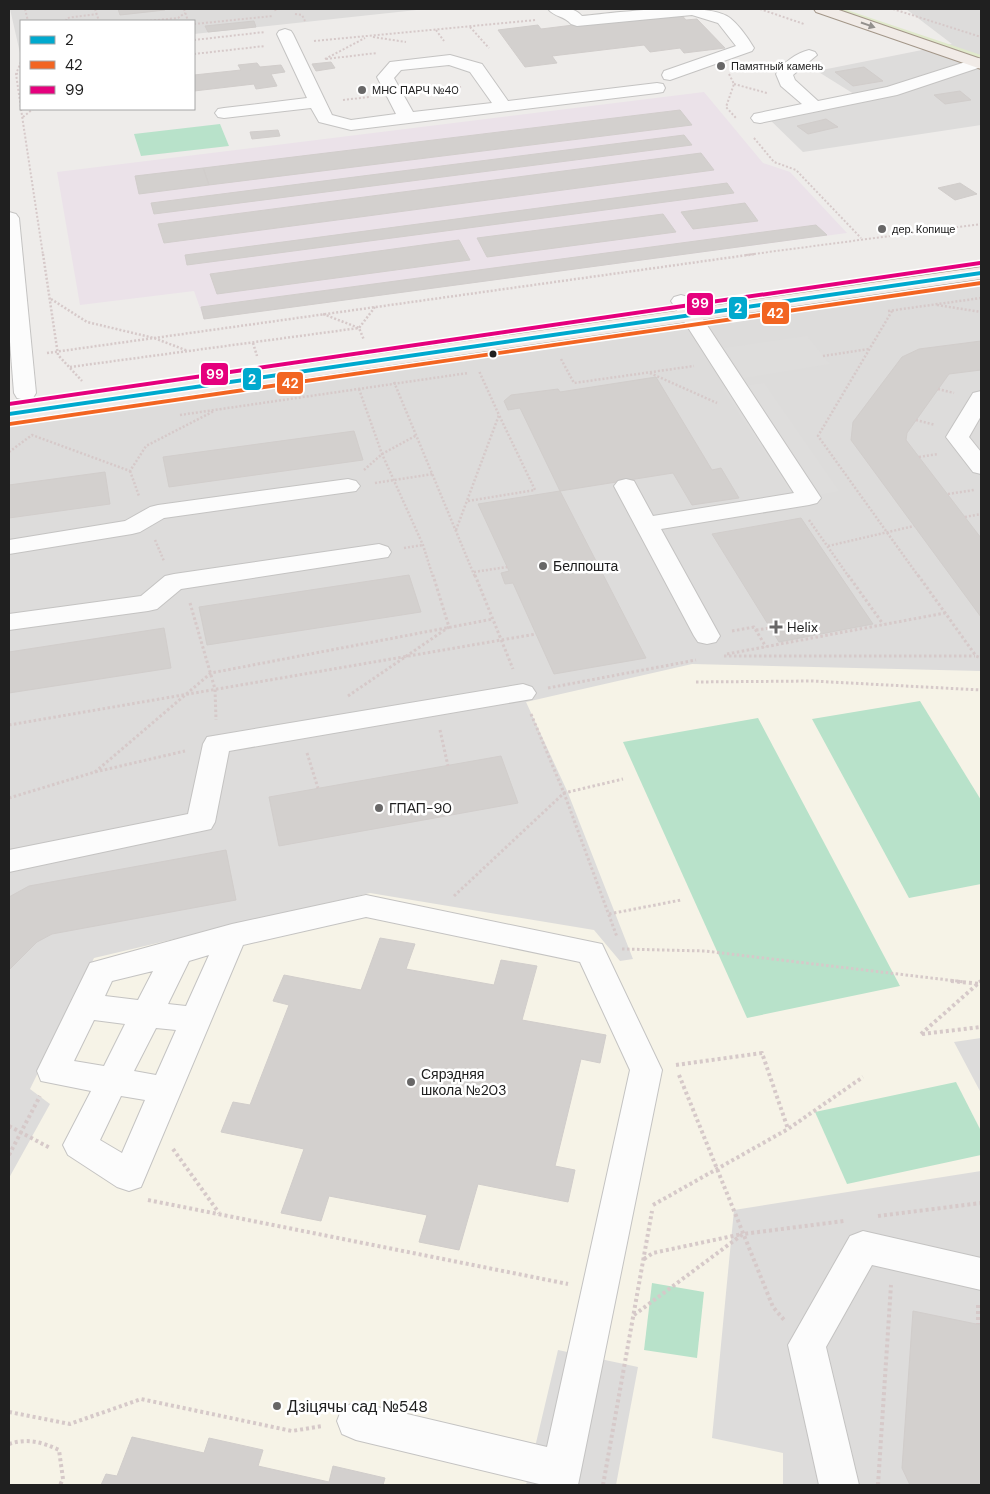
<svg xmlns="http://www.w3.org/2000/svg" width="990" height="1494" font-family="'DM Sans',sans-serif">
	<rect width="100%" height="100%" fill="#eeecea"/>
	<g fill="#dddcdb">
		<path d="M10,9H426L194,34V21H21L20,53Z"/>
		<path d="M906,9H981V125L803,152L763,113L854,94L817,71L952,44Z"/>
		<path d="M981,284V1485H9V422L380,368L461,361L575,345L615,333Z"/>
	</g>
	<path fill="#ebe2e9" d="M704,92L763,163L790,172L847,233L204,319L194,291L80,305L57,172Z"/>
	<path fill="#f6f3e7" d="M692,664L981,671V1038L954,1042L981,1093V1171L734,1210L712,1438L783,1453V1485H616L638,1367L558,1350L526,1485H9V1178L50,1104L30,1089L94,958L370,893L594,930L620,961L633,959L568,793L526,702Z"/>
	<path fill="#e0e9cb" d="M830,9H844L981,55V60Z"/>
	<g fill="#b8e2ca">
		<path d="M220,124L229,146L141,156L134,134Z"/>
		<path d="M920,701L981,800V884L909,898L812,719Z"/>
		<path d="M758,718L900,986L747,1018L623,742Z"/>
		<path d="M956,1082L981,1131V1155L847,1184L815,1112Z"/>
		<path d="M652,1283L704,1292L697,1358L644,1350Z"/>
	</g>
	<g fill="#dedddc">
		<path d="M807,336L830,364L744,378L724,348Z"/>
		<path d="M764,383L839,491L795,499L723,389Z"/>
	</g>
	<g fill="#d3d0ce" stroke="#d1cdcb">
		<path d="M118,9H165V10L120,15Z"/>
		<path d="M679,12L686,20L697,19L725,48L684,53L680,48L650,52L644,45L552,56L557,63L525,67L498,30L538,25L541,29Z"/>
		<path d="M254,21L256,27L208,32L205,26Z"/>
		<path d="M331,62L335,68L316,71L312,64Z"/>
		<path d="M257,63L260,67L281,65L285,72L271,74L277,86L256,89L254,84L194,91V75L241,70L238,65Z"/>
		<path d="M864,67L883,81L853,86L835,72Z"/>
		<path d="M960,91L971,100L945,104L934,95Z"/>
		<path d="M680,110L692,125L209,185L203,168Z"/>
		<path d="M826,119L838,127L808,134L797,126Z"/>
		<path d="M278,130L280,136L252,139L250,132Z"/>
		<path d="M684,135L692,145L154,214L151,203Z"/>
		<path d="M701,153L714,170L164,243L158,224Z"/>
		<path d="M203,168L209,185L139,194L135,176Z"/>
		<path d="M727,183L734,193L187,265L185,255Z"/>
		<path d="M960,183L977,194L955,200L938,188Z"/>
		<path d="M745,203L758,221L693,229L681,212Z"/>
		<path d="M663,214L676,232L487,257L477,238Z"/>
		<path d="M816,225L827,235L204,319L201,307Z"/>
		<path d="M459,240L470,260L217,294L210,274Z"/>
		<path d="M981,341V370L949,374L907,433L906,440L981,538V617L851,440L853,422L902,357L919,349Z"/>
		<path d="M656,377L712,470L721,468L739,498L692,505L673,473L560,491L520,408L508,410L504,401L511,395L558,389L560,392Z"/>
		<path d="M354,431L363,460L169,487L163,457Z"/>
		<path d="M105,472L110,504L9,518V485Z"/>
		<path d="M560,491L646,658L554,674L513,583L505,584L501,573L509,571L478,504Z"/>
		<path d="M801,518L873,624L779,642L712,534Z"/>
		<path d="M409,575L421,612L207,645L199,607Z"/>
		<path d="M164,628L171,668L9,693V652Z"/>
		<path d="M501,756L518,803L279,846L269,797Z"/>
		<path d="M226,850L236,900L52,934L37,942L9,970V897L29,886Z"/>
		<path d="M380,938L415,944L406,969L494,985L501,960L537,966L522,1020L606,1035L600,1063L581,1059L555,1166L575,1170L568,1202L478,1184L459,1250L419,1242L427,1215L329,1196L321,1221L281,1213L304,1149L221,1132L233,1102L250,1105L289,1005L273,1001L284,975L361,990Z"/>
		<path d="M913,1311L981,1325V1485H910L902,1468Z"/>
		<path d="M132,1437L204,1453L209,1438L263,1450L258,1466L329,1482L333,1466L385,1478L383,1485H101L106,1474L117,1476Z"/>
	</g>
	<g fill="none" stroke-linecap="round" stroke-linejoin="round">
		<g stroke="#c4c3c2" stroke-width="2">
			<g id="minor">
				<path d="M548,9C559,8 574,6 582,16C612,13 708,0 730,18C739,25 748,38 754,48L752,51L670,80L664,79L662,75L664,71L736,46L718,23L692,15L577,26L571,24C565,16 554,17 548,9Z"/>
				<path d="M285,29L291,31L293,34L332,115L351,120L396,114L377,77L390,62L450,55L482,64L508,101L657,83L663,84L665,88L663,92L657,93L351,130L319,122L311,108L224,118L218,117L215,113L218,109L224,108L307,98L277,34L279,31ZM449,65L470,72L492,103L413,112L394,78L401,70Z"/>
				<path d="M809,50L815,52L817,55L793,75L795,80L818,101L887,87L978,58L981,59V67L897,95L760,123L754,122L751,118L754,114L802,104L781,86L776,74C783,63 796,53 809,50Z"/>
				<path d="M9,212L16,214L19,218L36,393L33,398L25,400L17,398L14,393L9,329Z"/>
				<path d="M681,295L688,297L691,301L821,498L817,503L809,505L661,529L720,636L716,642L707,644L698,642L694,636L614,486L618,481L626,479L634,481L653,516L794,493L671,301L674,297Z"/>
				<path d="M981,391V416L969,437L981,452V474L973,472L946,437L973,393Z"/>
				<path d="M348,479L356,481L360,486L356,491L164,518L140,532L132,534L9,554V540L125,521L150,507L158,505Z"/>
				<path d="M379,544L388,547L391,552L388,557L181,589L157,609L148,611L9,630V614L141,596L165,576L174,574Z"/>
				<path d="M523,684L532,687L536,693L532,699L229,751L215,822L211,829L9,872V850L188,814L203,744L207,737Z"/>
				<path d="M366,895L602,944L662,1070L578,1485H538L539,1484L356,1440L342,1434L337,1421L342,1408L356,1402L547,1447L630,1070L580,962L366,917L243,945L141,1187L129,1191L117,1187L68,1155L63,1145L91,1091L41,1081L37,1071L90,963L232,924ZM209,955L186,1006L168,1004L189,961ZM153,971L138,1000L105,996L112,981ZM94,1020L125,1024L104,1066L74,1061ZM156,1028L176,1030L156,1075L134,1071ZM121,1096L145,1100L122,1153L100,1140Z"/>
				<path d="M863,1231L981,1258V1290L872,1265L826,1347L859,1485H819L788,1345L850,1236Z"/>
			</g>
		</g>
		<g stroke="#a39688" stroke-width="2">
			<g id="major">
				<path d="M814,9H836L981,59V69L816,12Z"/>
				<path d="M981,267V279L9,421V407Z"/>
			</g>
		</g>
		<g stroke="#d6c9c9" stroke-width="2" stroke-dasharray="2 2" stroke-linecap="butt">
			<path d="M25,9L28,21H46"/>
			<path d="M95,9L99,21"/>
			<path d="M184,9L188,21"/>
			<path d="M275,9L276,12"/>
			<path d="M760,9L804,24"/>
			<path d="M893,9L981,37"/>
			<path d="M295,14L302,15L305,21"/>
			<path d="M66,21L67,18L97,14"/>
			<path d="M146,21L178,18L185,13"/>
			<path d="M194,24L273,16"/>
			<path d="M470,27L489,48"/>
			<path d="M436,30L444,41"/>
			<path d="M373,37L406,42"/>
			<path d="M194,40L265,32"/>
			<path d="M314,41L536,20"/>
			<path d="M194,54L265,46"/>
			<path d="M325,59L365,38"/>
			<path d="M326,59L377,53"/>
			<path d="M21,62L16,74L21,108"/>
			<path d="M16,74L21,73"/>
			<path d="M729,74L734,84L726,107L736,118"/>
			<path d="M734,84L767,93"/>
			<path d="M420,92L461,87"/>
			<path d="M343,100L369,97"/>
			<path d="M21,109L43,255"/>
			<path d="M23,117L33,109"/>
			<path d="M754,138L774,162L796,170L861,238"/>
			<path d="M746,255L981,224"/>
		</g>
		<g stroke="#d6c9c9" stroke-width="2.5" stroke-dasharray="2 2" stroke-linecap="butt">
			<path d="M43,254L58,355L82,381"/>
			<path d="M51,299L87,322L154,338L188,351"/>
			<path d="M937,305L981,312"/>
			<path d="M888,311L981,298"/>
			<path d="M892,311L818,436L919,577"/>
			<path d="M323,314L359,328L364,340"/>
			<path d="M253,343L257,356"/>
			<path d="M47,353L755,254"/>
			<path d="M823,356L869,349"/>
			<path d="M561,359L574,383L694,366"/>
			<path d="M70,367L359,328L375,307"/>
			<path d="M650,373L717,403"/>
			<path d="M394,382L475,577"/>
			<path d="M359,389L382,454L423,545L433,577"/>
			<path d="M938,389L954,393"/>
			<path d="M180,415L468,373"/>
			<path d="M916,420L935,425"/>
			<path d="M9,452L32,435L130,471L146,446L214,411"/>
			<path d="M919,457L938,454"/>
			<path d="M364,470L382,454L417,435"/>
			<path d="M130,471L139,496"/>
			<path d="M375,483L433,474"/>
			<path d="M948,494L974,490"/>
			<path d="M468,501L535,490L499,415"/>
			<path d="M965,517L981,514"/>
			<path d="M809,520L849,577"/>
			<path d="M456,530L499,415L479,371"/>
			<path d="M155,540L164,561"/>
			<path d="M828,546L914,526"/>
			<path d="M404,548L423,545"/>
			<path d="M474,572L507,567"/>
		</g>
		<g stroke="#d6c9c9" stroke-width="3" stroke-dasharray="2.5 2.5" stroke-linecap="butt">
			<path d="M475,575L513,669"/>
			<path d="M848,575L883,624"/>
			<path d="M918,575L976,656L981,658"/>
			<path d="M190,603L215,689L216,720"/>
			<path d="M756,630L770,628"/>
			<path d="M732,631L754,627L766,647"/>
			<path d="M727,654L945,613"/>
			<path d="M724,656H975"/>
			<path d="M696,682L812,681L981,690"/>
			<path d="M548,688L696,660"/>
			<path d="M348,696L449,627L433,575"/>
			<path d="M531,714L564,793L617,937"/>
			<path d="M9,725L536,634"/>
			<path d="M440,730L448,766"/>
			<path d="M307,753L318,788"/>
			<path d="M95,772L211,673L493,619"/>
			<path d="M9,798L95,772L185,751"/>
			<path d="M454,896L564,793L623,779"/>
			<path d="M609,914L681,900"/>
			<path d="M622,949L705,951L965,982"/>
			<path d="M979,982L981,981"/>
		</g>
		<g stroke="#d6c9c9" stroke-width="4" stroke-dasharray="3 3" stroke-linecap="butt">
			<path d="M951,981L981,984"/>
			<path d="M921,1034L981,981"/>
			<path d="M922,1034L981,1027"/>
			<path d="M676,1065L762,1053L788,1129"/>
			<path d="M679,1075L773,1307L785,1321"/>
			<path d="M9,1126L50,1148"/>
			<path d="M173,1149L219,1213"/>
			<path d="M9,1155L40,1096"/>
			<path d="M148,1200L568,1284"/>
			<path d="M653,1205L788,1129L863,1077"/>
			<path d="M878,1216L981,1203"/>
			<path d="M644,1259L653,1253L742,1234"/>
			<path d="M978,1305V1324"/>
			<path d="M634,1315L743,1234L844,1221"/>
			<path d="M9,1412L70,1424L141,1399L292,1431L322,1426"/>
			<path d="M9,1444C27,1438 42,1442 59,1450L63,1479L60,1485"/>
			<path d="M603,1485L652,1211"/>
			<path d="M878,1485L891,1285"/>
		</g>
		<use href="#minor" fill="#fcfcfc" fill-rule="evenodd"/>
		<use href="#major" fill="#f1ebe7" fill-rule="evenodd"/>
		<g stroke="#fff" stroke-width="3">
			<path id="bus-1" d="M981,271V275L9,416V412Z"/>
		</g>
		<g stroke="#fff" stroke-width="3">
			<path id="bus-2" d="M981,281V285L9,426V422H10Z"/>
		</g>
		<g stroke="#fff" stroke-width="3">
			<path id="bus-3" d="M980,261L981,262V264L980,265L9,406V402Z"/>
		</g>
		<use href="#bus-1" fill="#00a9ce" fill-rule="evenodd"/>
		<use href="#bus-2" fill="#f26522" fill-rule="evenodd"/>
		<use href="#bus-3" fill="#e5007d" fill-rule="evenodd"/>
	</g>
	<defs><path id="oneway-solid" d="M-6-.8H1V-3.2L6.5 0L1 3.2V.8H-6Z" transform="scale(1.25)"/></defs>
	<use fill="#93908d" href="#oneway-solid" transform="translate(868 25) rotate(19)"/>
	<g fill="#686767" stroke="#fff" stroke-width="2">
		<circle cx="721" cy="66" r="5"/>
		<circle cx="362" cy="90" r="5"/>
		<circle cx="882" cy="229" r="5"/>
		<circle cx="543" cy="566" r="5"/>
		<path d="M773.5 619.5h5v5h5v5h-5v5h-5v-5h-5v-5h5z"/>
		<circle cx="379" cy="808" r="5"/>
		<circle cx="411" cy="1082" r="5"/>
		<circle cx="277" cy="1406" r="5"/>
	</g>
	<circle fill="#202020" stroke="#fff" stroke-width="2" cx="493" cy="354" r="4.5"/>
	<g text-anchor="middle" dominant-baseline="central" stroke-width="5" stroke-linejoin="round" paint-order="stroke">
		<g font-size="11" fill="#202020" stroke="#fff" text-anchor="start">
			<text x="731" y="66">Памятный камень</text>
			<text x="372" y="90">МНС ПАРЧ №40</text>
			<text x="892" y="229">дер. Копище</text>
		</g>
		<g font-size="14" fill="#202020" stroke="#fff" text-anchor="start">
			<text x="553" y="566">Белпошта</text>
			<text x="787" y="627">Helix</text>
			<text x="389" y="808">ГПАП-90</text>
			<text x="421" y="1074">Сярэдняя<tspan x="421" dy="16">школа №203</tspan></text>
		</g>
		<g font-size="16" fill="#202020" stroke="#fff" text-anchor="start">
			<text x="287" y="1406">Дзіцячы сад №548</text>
		</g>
	</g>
	<g stroke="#fff" stroke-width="2">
		<rect x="686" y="292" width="28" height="24" rx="5" fill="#e5007d"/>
		<rect x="728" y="296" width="20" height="24" rx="5" fill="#00a9ce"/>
		<rect x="761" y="301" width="29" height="24" rx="5" fill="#f26522"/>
		<rect x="200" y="362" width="29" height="24" rx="5" fill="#e5007d"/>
		<rect x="242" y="367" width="20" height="24" rx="5" fill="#00a9ce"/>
		<rect x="276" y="371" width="28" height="24" rx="5" fill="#f26522"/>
	</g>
	<g font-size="14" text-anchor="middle" font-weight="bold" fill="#fff">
		<text x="700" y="308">99</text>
		<text x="738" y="313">2</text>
		<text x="775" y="318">42</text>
		<text x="215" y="379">99</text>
		<text x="252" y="384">2</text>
		<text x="290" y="388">42</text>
	</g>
	<rect width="990" height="1494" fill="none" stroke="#202020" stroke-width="20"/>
	<rect x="20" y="20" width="175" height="90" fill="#ffffff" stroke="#a6a6a6"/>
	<rect x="30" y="36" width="25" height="8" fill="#00a9ce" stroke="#a6a6a6"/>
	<text x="65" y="45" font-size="15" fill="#202020">2</text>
	<rect x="30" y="61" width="25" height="8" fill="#f26522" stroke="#a6a6a6"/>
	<text x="65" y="70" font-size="15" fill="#202020">42</text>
	<rect x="30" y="86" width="25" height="8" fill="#e5007d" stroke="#a6a6a6"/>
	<text x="65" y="95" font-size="15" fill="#202020">99</text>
</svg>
